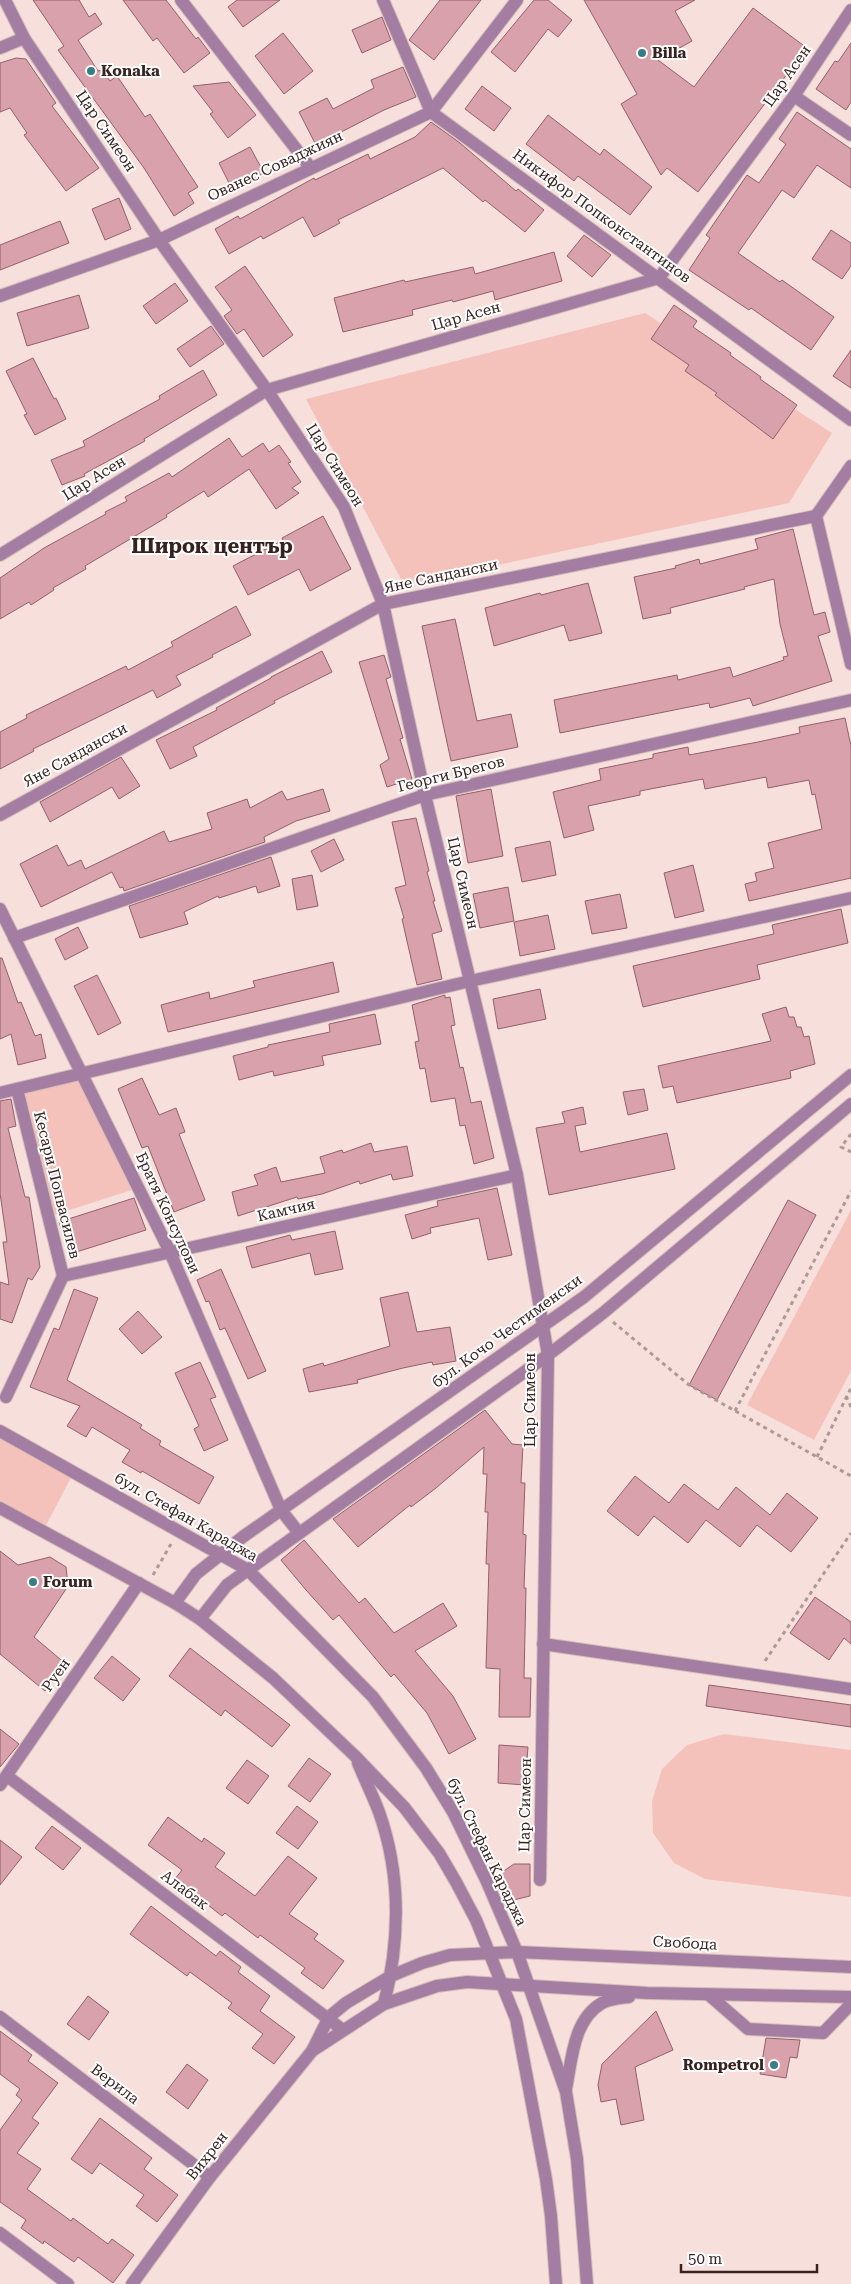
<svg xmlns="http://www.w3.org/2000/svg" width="851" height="2284" font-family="'Roboto Serif',serif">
	<rect width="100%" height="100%" fill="#f7e0dc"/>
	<g fill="#f5c2bb">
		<path d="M645,313L832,433L789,503L404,585L306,399Z"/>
		<path d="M82,1073L138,1188L48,1217L17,1089Z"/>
		<path d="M851,1210V1371L814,1440L747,1405Z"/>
		<path d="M0,1431L74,1472L43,1531L0,1508Z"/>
		<path d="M724,1734L851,1750V1897L705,1879L674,1863L653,1833L652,1801L662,1769L687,1745Z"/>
	</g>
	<g fill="#d9a1ab" stroke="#93606a">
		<path d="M33,0H79L89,17L95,13L102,24L78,40L98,71L102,70L110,81L117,76L145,117L150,114L198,187L188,193L194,203L174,216L144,168L58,50L64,46Z"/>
		<path d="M123,0H166L196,39L198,37L210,53L184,73L157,38L153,41Z"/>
		<path d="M237,0H280L243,27L228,7Z"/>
		<path d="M440,0H481L434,60L409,40Z"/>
		<path d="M534,0H548L572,20L558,37L548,29L515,72L491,52Z"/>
		<path d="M584,0H695L675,11L692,41L658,60L694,87L753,8L807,48L698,192L667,168L661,175L621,104L637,94Z"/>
		<path d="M382,17L391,40L362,53L352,30Z"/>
		<path d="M283,33L313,71L284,94L255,56Z"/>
		<path d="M851,43V102L846,110L816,89L835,61L838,62Z"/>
		<path d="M16,58L26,59L56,103L52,106L99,168L66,191L24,135L27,133L10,108L0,112V63Z"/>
		<path d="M403,67L416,97L384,110L316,145L299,112L327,98L333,109L374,88L371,80Z"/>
		<path d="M229,82L256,115L228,138L210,114L213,112L193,86Z"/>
		<path d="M482,86L511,108L494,131L465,109Z"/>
		<path d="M797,112L851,149V188L817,165L794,198L782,190L738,253L780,282L782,280L834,317L811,350L751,308L749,310L689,270L710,238L706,235L747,175L759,183L786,144L779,139Z"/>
		<path d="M548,115L600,155L604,149L652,187L630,215L578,176L574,181L526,144Z"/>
		<path d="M431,122L460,143L516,191L518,189L544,210L525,232L485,200L483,202L443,168L338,220L340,223L314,237L303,217L263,239L261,236L229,254L215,229L238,216L240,219L314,178L315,180L368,154L370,159L415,137Z"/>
		<path d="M250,147L264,173L232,189L219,163Z"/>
		<path d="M119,198L131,229L105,240L92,209Z"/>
		<path d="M60,221L69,243L0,270V245Z"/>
		<path d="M831,230L851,243V266L842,279L812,259Z"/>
		<path d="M584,235L611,255L592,277L567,256Z"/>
		<path d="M554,252L562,281L495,300L493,291L453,302L452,300L412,310L413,315L343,332L334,298L404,280L405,282L473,267L475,274Z"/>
		<path d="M245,266L293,335L263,357L244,329L237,334L224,316L232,310L215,287Z"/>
		<path d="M175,283L188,301L156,324L143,306Z"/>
		<path d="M79,295L89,328L27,346L17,313Z"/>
		<path d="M674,305L697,321L693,327L731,353L730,355L761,377L760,379L797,405L773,439L715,395L717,393L685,371L689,365L651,339Z"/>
		<path d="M211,326L224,344L190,367L177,349Z"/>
		<path d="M851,350V388L833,376Z"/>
		<path d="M33,358L54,399L56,398L66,419L35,435L24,415L27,414L6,371Z"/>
		<path d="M203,370L217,395L144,439L145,441L84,474L85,476L62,485L51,460L85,446L83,441L160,399L159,396Z"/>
		<path d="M229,438L242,457L263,443L269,452L279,445L291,462L288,463L301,482L292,488L299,493L276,509L249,469L208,497L204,491L166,515L167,517L85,566L86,569L53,588L54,590L31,605L29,602L0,619V578L44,548L106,514L105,512L127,501L125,497L169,473L172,477Z"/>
		<path d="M323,516L351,569L310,591L299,569L248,595L233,566L283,540L282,538Z"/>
		<path d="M793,529L814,615L825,612L830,632L818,636L832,681L753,706L750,698L710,708L709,703L560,733L554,700L677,675L678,680L730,667L733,677L784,660L783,657L788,656L780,624L774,579L744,587L745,589L670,608L671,613L643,619L634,577L676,568L675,566L699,559L700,564L758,549L755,539Z"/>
		<path d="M588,583L602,633L569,641L564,625L494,646L485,608L540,593L541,595Z"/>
		<path d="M236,606L251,635L212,655L213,657L176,676L181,685L157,698L153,690L33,749L34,751L0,769V732L27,718L26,715L126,666L128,670L173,646L171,642Z"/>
		<path d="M455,619L477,721L511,714L518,747L451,761L422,626Z"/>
		<path d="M322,651L332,672L274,701L275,703L193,747L197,756L170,769L156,740L217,710L216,708L271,678V677Z"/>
		<path d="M384,655L391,677L386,679L403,738L400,739L412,779L387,787L380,765L389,759L359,662Z"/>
		<path d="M845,718L851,746V878L749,901L745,884L757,881L755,873L774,868L768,843L822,829L815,794L812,795L809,780L768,788L766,777L705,789L703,779L640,791V795L588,806L594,830L564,838L553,792L601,780L599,769L653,758V754L688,747L689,755L758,742L800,733L799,727Z"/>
		<path d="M121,757L140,786L119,799L112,787L50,822L40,802Z"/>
		<path d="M323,789L330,811L296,821L264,837L265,842L124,891L123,887L120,888L112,872L41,907L20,864L57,845L68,866L81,860L85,869L164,831L169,842L212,829L207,813L247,799L250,808L282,791L287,800Z"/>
		<path d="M491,789L503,856L468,863L456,796Z"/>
		<path d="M416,818L429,871L427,872L435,901H433L442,931L432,934L442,979L417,985L402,919L404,918L395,888L406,885L392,822Z"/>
		<path d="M334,839L344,860L321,872L311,851Z"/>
		<path d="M550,841L556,875L522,882L515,848Z"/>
		<path d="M271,857L280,886L258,893L256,886L219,898L218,896L184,912L188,924L140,938L129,906Z"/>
		<path d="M693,865L704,911L675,918L664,873Z"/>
		<path d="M312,875L318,906L297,910L292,879Z"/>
		<path d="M508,887L514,921L480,928L473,894Z"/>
		<path d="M620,894L627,928L592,934L585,901Z"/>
		<path d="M841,909L848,943L757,965L760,979L643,1007L633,966L774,934L772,925Z"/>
		<path d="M548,915L555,949L520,956L514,922Z"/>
		<path d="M78,927L88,948L65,960L55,939Z"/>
		<path d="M0,958H2L18,1003L21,1002L35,1036L41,1034L46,1058L18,1065L11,1034L0,1039Z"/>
		<path d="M333,962L339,992L168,1032L161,1005L209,992L210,999L255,987L253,981Z"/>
		<path d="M97,975L121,1023L98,1035L74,986Z"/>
		<path d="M540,989L546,1019L498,1029L493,999Z"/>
		<path d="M445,995V998L450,997L455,1025L451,1026L460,1068L463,1067L471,1103L481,1101L494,1158L474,1164L465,1125L460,1126L455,1098L431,1102L425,1068L420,1069L415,1042L419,1041L412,1005Z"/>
		<path d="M786,1007L789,1017H794L797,1027H801L804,1037L809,1036L815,1064L790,1071L791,1078L677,1103L673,1086L663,1088L658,1066L771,1041L762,1014Z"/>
		<path d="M375,1014L381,1044L322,1056L324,1065L274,1076L273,1071L239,1080L233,1056L268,1047V1045L330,1032L329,1024Z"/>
		<path d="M142,1078L159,1115L176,1108L185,1132L179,1134L205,1200L174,1212L148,1146L142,1148L118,1089Z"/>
		<path d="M644,1089L648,1110L628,1115L623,1092Z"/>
		<path d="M11,1099L16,1126L8,1128L25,1197H29L40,1267L32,1280L28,1278L12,1323L0,1319V1282L9,1285L3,1242H7L0,1193V1101Z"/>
		<path d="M583,1107L586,1124L575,1126L580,1152L667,1133L675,1169L549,1195L536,1128L565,1123L562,1112Z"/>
		<path d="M371,1143L374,1152L407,1146L413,1176L393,1180L391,1174L360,1184L359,1181L322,1194L298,1199L297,1197L238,1216L232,1192L258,1185L254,1175L276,1167L281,1182L325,1173L320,1157L342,1150L343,1153Z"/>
		<path d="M497,1188L512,1255L488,1260L479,1218L430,1228L431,1233L412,1239L405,1215L438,1206L437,1201Z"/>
		<path d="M134,1198L146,1230L70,1254L59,1222Z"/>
		<path d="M788,1200L816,1215L717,1400L689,1385Z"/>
		<path d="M335,1231L343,1269L315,1275L310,1253L252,1268L246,1247L290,1235L292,1240Z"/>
		<path d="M221,1269L266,1371L248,1379L225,1328L220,1330L209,1301L206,1302L197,1280Z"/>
		<path d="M74,1289L98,1298L67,1380L142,1425L140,1428L161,1441L159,1445L214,1477L199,1504L142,1471L141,1473L122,1462L130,1450L92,1427L86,1437L67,1426L80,1406L30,1387L54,1328L59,1330Z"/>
		<path d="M408,1292L417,1332L450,1327L456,1361L433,1365L432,1362L403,1368L357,1380L358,1383L309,1392L303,1369L323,1363L324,1366L390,1346L380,1298Z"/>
		<path d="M138,1311L162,1337L142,1354L119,1329Z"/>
		<path d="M200,1362L216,1397L210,1399L228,1440L204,1451L194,1429L199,1426L175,1373Z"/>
		<path d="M485,1410L512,1444L523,1445L521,1483H525L523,1534L526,1535L524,1588H526L524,1678H531L530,1717H499L500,1669L486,1668L489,1564H486L488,1512H485L487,1474H483L484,1447L436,1488L411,1507L410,1505L358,1547L333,1519Z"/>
		<path d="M635,1476L669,1503L684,1484L718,1510L736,1487L770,1515L787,1493L818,1518L791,1552L757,1525L740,1547L706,1520L688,1543L654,1516L638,1536L607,1511Z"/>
		<path d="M304,1540L359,1603L365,1598L394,1633L443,1603L457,1626L415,1651L453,1696L476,1739L449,1754L427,1713L394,1674L391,1677L339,1615L333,1620L306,1590L281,1560Z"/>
		<path d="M0,1551L18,1565L50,1557L66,1567L68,1586L34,1637L67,1665L45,1691L0,1654Z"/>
		<path d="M815,1597L851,1622V1644L844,1638L829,1660L790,1633Z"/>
		<path d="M190,1648L290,1725L272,1747L225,1710L221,1716L169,1676Z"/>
		<path d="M112,1656L140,1679L123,1701L94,1678Z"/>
		<path d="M709,1685L851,1705V1727L706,1706Z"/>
		<path d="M0,1729L19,1744L0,1767Z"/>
		<path d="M499,1745L528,1747L525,1785L498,1783Z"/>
		<path d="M309,1758L331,1774L310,1802L288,1786Z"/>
		<path d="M247,1760L269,1776L248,1804L226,1788Z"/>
		<path d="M297,1806L318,1822L298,1849L276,1833Z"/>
		<path d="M168,1817L202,1842L204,1838L225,1853L215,1867L255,1896L288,1856L317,1878L289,1914L318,1934L314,1939L344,1961L323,1989L301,1973L305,1968L260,1935L258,1938L225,1913L222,1916L175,1879L182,1870L148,1845Z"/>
		<path d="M52,1826L81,1848L63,1870L35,1848Z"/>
		<path d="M0,1840L22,1857L0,1885Z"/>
		<path d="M514,1864H530V1896L505,1902L498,1875Z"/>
		<path d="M151,1906L216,1956L220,1951L241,1967L238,1972L270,1996L260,2011L295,2037L274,2064L252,2048L263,2034L228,2008L232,2003L190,1972L187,1976L130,1934Z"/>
		<path d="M88,1996L109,2012L89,2040L67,2024Z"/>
		<path d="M656,2011L673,2050L635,2067L644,2120L621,2125L616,2099L601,2102L598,2085L602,2064Z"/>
		<path d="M0,2031L32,2055L28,2061L58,2083L32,2118L39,2123L17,2153L41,2169L27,2189L71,2221L73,2218L108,2244L112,2239L134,2255L113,2283L78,2257L74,2262L44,2241L43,2244L21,2228L26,2220L0,2202V2130L22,2100L16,2095L20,2089L0,2074Z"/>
		<path d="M766,2038L800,2040L797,2058L790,2057L786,2078L760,2074Z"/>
		<path d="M187,2064L208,2080L188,2109L166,2092Z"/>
		<path d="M100,2118L152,2158L144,2169L178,2195L157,2222L136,2206L144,2195L100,2163L92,2174L71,2159Z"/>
	</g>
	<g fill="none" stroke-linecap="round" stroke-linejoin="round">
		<g stroke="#d4beba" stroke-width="14">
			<g id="minor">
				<path d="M5,0L24,38L159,240L267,390L344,507L383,604L425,795L517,1175L548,1355L540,1880"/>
				<path d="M181,0L310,167"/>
				<path d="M383,0L431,112L851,420"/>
				<path d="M0,48L24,38"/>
				<path d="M794,96L851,135"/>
				<path d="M0,296L159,240L431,112L517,0"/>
				<path d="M851,466L816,516L851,664"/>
				<path d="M0,555L267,390L659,278L794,96L851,10"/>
				<path d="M0,815L383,604L816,516"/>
				<path d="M0,909L170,1252L281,1510L299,1533"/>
				<path d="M14,938L425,795L851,700"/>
				<path d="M0,1093L470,981L851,898"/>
				<path d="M63,1276L517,1175"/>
				<path d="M6,1397L63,1276L17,1089"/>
				<path d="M0,1431L248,1570L373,1697L426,1768L453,1812L487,1882L517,1952L566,2092L577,2159L587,2284"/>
				<path d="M0,1508L175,1603L200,1619L273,1678L355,1756L404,1807L439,1853L456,1882L476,1920L516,2019L546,2179L551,2216L556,2284"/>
				<path d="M175,1603L196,1574L244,1536L584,1297L851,1075"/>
				<path d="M200,1619L227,1585L548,1355L603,1313L851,1104"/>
				<path d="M543,1644L851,1689"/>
				<path d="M358,1763C365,1780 373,1796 379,1812C401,1874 400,1941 384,2004"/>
				<path d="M7,1776L343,2030"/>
				<path d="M0,1785L139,1583"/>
				<path d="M709,1995L748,2029L823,2033L851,2004"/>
				<path d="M0,2017L210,2177"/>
				<path d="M312,2051L384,2004L437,1986L467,1982L647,1993L851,1997"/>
				<path d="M566,2089C572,2059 573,2020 602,2003C609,1999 621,1998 629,1997"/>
				<path d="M0,2233L68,2284"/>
				<path d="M132,2284L210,2177L312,2051L329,2017L346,2003L391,1976L422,1963L450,1955L517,1952L851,1967"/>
			</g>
		</g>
		<g stroke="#af9996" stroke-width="3" stroke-dasharray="4 4" stroke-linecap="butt">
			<path d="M851,1134L841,1147L851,1152"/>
			<path d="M613,1322L689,1385L851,1476"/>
			<path d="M846,1396L851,1407"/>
			<path d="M735,1411L851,1191"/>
			<path d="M817,1457L851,1388"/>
			<path d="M153,1575L171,1544"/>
			<path d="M765,1661L851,1533"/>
		</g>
		<use href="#minor" stroke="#a47ea2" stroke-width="12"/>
	</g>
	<g fill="#367d87" stroke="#fff" stroke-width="2">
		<circle cx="642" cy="53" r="5"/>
		<circle cx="91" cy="71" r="5"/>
		<circle cx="33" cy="1582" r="5"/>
		<circle cx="774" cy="2065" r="5"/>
	</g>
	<g text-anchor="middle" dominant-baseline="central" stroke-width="4" stroke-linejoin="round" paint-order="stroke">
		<g font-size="15" font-weight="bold" fill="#37221f" stroke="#fff" text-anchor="start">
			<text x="652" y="53">Billa</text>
			<text x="101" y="71">Konaka</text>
			<text x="43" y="1582">Forum</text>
			<text x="764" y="2065" text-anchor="end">Rompetrol</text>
		</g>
		<g font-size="15" fill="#37221f" stroke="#fff">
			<text transform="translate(787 76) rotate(-55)">Цар Асен</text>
			<text transform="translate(106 131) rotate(56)">Цар Симеон</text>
			<text transform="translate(275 166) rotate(-25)">Ованес Соваджиян</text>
			<text transform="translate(602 216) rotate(36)">Никифор Попконстантинов</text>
			<text transform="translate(466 316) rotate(-16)">Цар Асен</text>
			<text transform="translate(335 465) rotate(58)">Цар Симеон</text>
			<text transform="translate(94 478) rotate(-32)">Цар Асен</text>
			<text transform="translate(441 576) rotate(-12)">Яне Сандански</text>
			<text transform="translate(75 755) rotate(-29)">Яне Сандански</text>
			<text transform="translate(451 774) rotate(-14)">Георги Брегов</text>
			<text transform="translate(463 883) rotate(77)">Цар Симеон</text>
			<text transform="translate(57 1185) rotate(76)">Кесари Попвасилев</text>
			<text transform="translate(286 1210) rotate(-13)">Камчия</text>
			<text transform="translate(168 1213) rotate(65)">Братя Консулови</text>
			<text transform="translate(507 1331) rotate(-36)">бул. Кочо Честименски</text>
			<text transform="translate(530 1400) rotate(-90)">Цар Симеон</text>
			<text transform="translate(186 1517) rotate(30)">бул. Стефан Караджа</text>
			<text transform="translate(56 1675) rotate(-55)">Руен</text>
			<text transform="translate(525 1805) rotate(-89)">Цар Симеон</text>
			<text transform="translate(487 1852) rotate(64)">бул. Стефан Караджа</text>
			<text transform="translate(185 1890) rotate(37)">Алабак</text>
			<text transform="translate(685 1943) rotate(3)">Свобода</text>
			<text transform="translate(115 2084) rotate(37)">Верила</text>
			<text transform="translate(207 2156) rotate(-52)">Вихрен</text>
		</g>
		<g font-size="20" font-weight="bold" fill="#37221f" stroke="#fff">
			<text x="212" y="546">Широк център</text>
		</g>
	</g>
	<path d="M681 2264v8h136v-8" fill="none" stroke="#37221f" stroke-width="2.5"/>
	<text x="688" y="2264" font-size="15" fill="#37221f" stroke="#ffffff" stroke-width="4" paint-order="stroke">50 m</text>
</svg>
